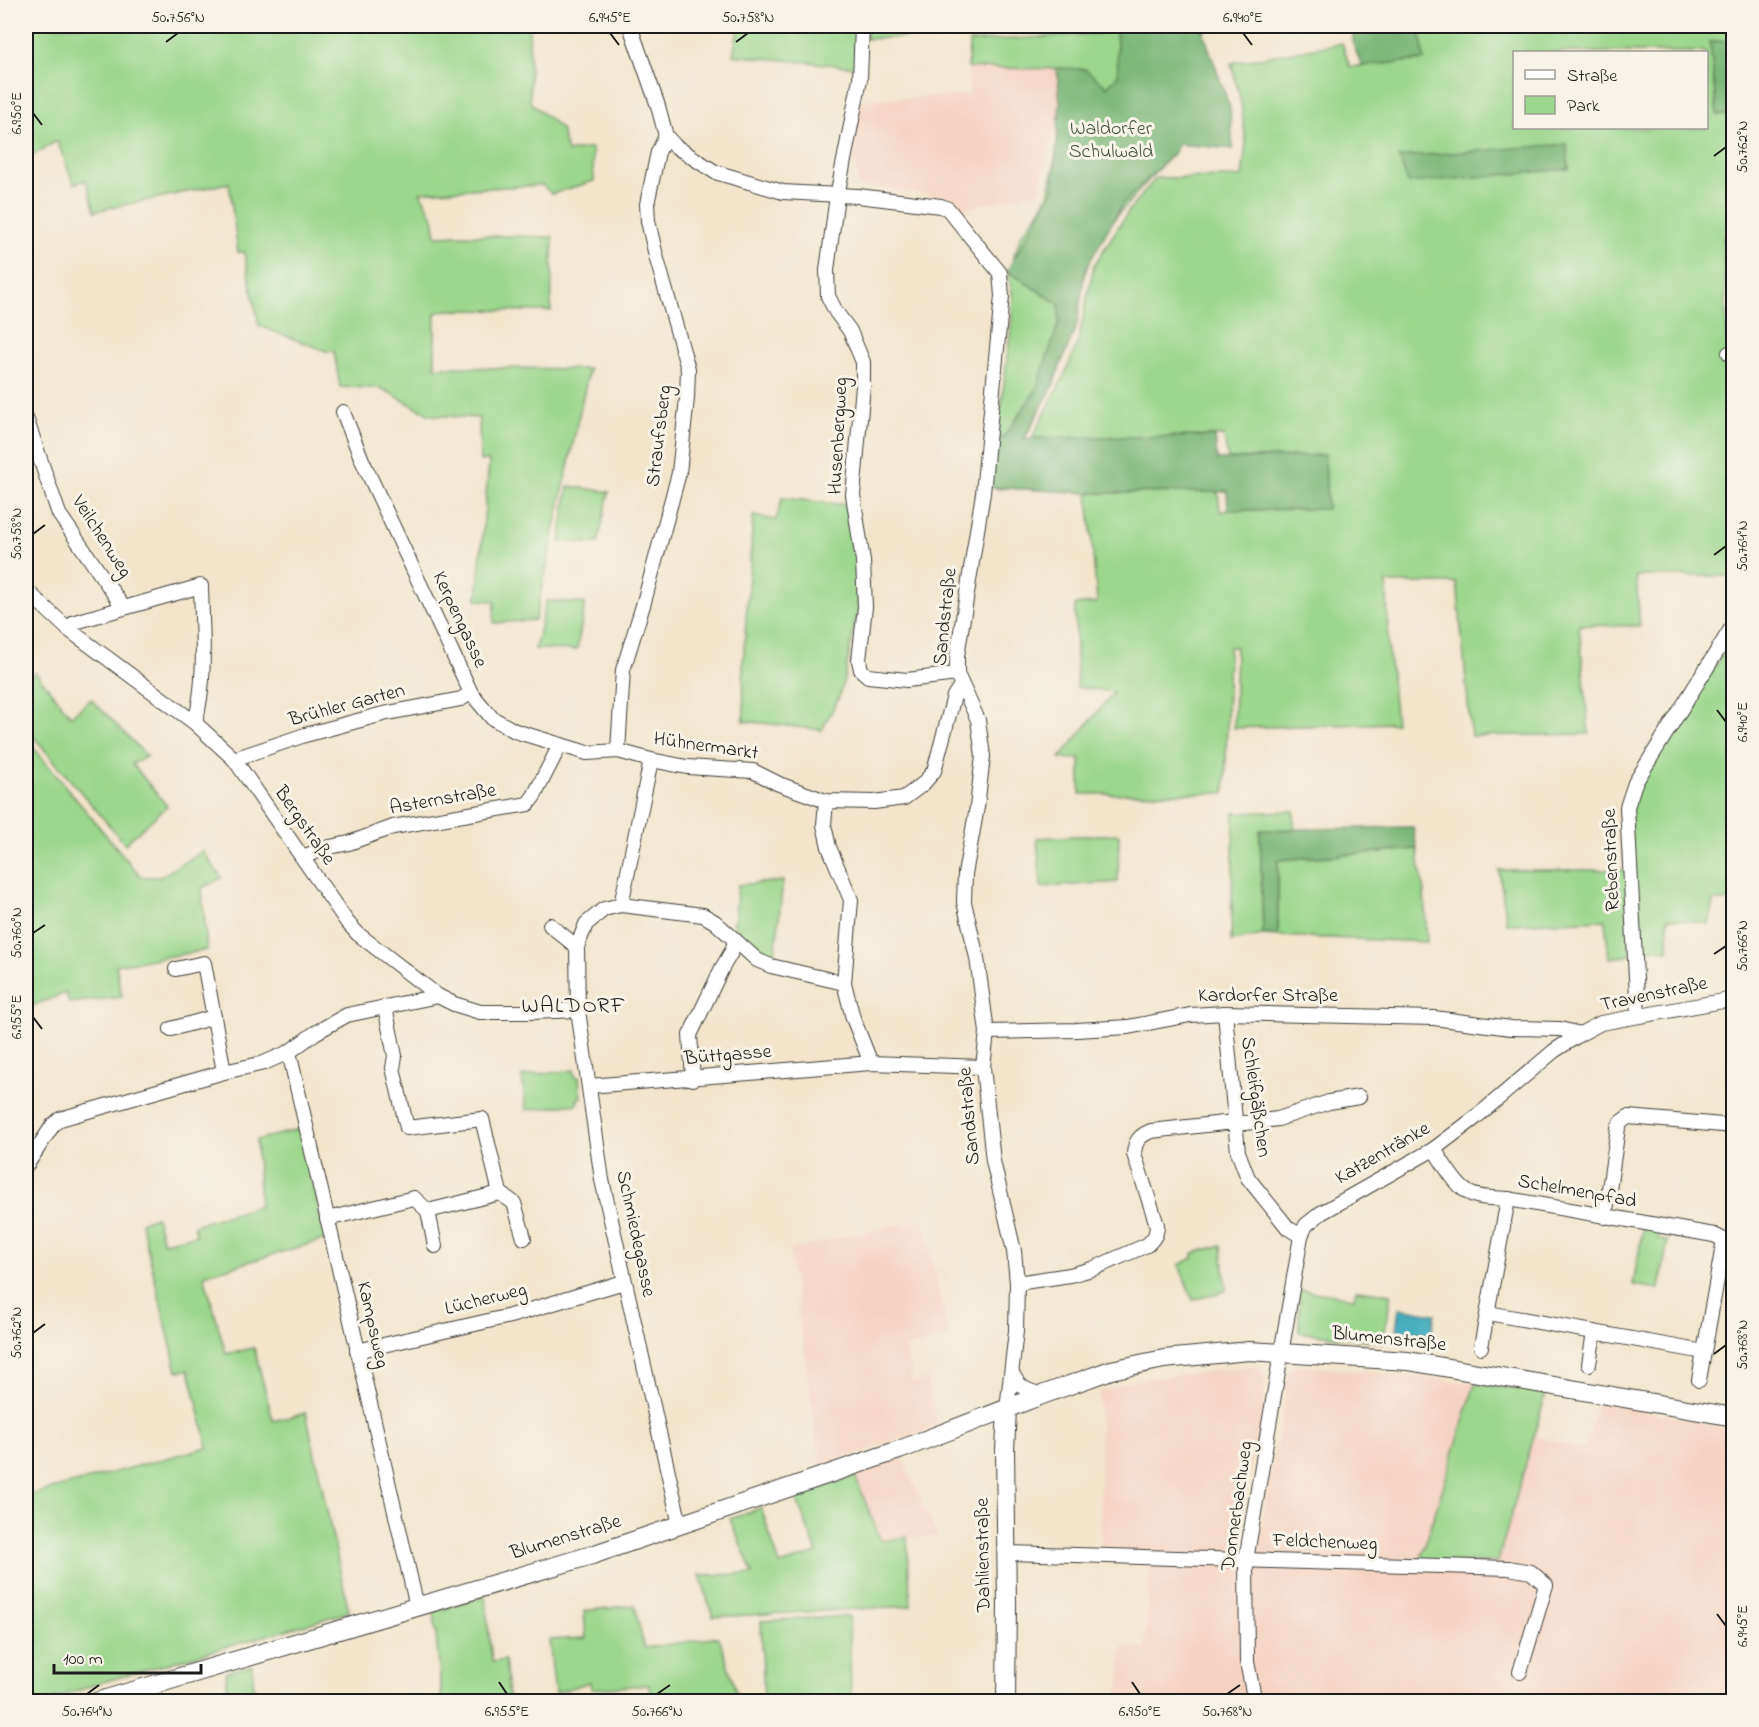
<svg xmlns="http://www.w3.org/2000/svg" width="1759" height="1727" font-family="'Indie Flower',sans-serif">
	<rect width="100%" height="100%" fill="#f7f3e8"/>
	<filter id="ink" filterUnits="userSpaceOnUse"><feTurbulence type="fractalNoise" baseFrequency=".0167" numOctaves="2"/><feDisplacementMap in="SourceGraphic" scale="12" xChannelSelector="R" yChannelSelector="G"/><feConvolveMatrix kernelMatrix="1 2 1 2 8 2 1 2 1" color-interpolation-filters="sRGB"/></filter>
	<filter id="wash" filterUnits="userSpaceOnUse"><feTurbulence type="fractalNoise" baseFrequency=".008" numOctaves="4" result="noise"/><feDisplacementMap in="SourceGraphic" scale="24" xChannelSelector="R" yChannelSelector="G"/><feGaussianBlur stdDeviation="1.35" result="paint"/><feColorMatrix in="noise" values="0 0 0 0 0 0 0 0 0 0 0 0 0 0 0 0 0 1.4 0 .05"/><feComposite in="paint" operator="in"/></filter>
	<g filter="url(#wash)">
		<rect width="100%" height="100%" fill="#f2e5cc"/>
		<g fill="#f5d3c2">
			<path d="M968,68H1057L1060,103L1056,125L1039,191L962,209L952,197L859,186L852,151L861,100L969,95Z"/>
			<path d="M923,1219L949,1338L906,1347L912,1382L927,1380L938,1426L821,1467L789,1250Z"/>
			<path d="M1297,1365L1475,1383L1420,1561L1500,1554L1533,1436L1584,1449L1598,1402L1666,1415L1733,1430V1701L1092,1702V1696L1118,1698L1123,1647L1145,1649L1150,1562L1253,1565L1287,1392L1285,1387L1288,1372L1292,1368Z"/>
			<path d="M1248,1366H1260L1265,1377L1264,1412L1259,1438L1255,1443L1235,1544H1239L1238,1553L1231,1559L1101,1554L1099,1392L1134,1381Z"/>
			<path d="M903,1459L917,1492L938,1537H907L881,1541L855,1476Z"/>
		</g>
		<g fill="#9bd78c" stroke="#5c7a54" stroke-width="1.5" fill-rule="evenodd">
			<path d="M26,26H529L530,102L561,129L567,152L592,148L594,181L552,194L542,185L420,192L433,217L436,236L457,235L553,237L551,311L447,310L435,313V367L589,369L535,620L494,623L495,601L477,600L489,461H480L479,418L430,415L381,388L340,387L334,351H326L259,326L244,252H238L229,183L95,211L86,180L74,184L57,141L26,159Z"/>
			<path d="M735,26H858L856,67L733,55L739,26Z"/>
			<path d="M867,26H1116L1118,71L1119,26H1206L1172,154L1114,219L1096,247L1083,278L1054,384L1024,440L1007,483L1001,489L989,487L997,441L1012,318L1013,296L1007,271H1009L1021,235L1036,216L1049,193L1057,147L1085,69L968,68L969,42L1104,33H992L866,39Z"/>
			<path d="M1420,26H1733V40L1710,42L1717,115H1734L1733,237L1723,238L1730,398H1734L1733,576H1636L1640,626L1579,625L1589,734L1471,736L1457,583H1387L1388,645L1396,723L1234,728L1236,647H1229L1225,793L1080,794V759L1060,758L1114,692L1077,687L1075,605L1097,603L1088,493L1218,492L1220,512L1228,510L1327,509L1325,455L1228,459L1224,436L1032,438L1064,376L1078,342L1094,265L1130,209L1156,178L1242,177L1246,144L1241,102L1231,63L1342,43L1350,67L1423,60ZM1514,52H1706V128H1514Z"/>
			<path d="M568,486L609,492L598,543L560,542Z"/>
			<path d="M782,498L847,505L858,560V608L845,676L839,697L822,730L744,721L743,664L753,516L776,520Z"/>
			<path d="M546,601L585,603L577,650L535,649Z"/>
			<path d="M1733,637V901H1713L1709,924L1668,918V950L1638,947L1628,956L1609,958L1605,920L1507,924L1499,870H1628L1631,807L1638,786Z"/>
			<path d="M35,672L71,716L91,699L147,756L132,764L167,806L125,844L26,728V681Z"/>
			<path d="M26,739L141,877H160L203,851L222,878L202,888L207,950L116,965L122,997L69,1003L66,993L26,1008Z"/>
			<path d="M1294,811V829L1260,830L1263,935L1231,941L1234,813Z"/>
			<path d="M1119,834L1118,882L1041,887L1037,838Z"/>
			<path d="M1417,849L1424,892L1427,942L1278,936V860Z"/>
			<path d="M783,881L775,956L755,951L734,925L738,885Z"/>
			<path d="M574,1070L575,1077H579L581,1098L577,1099L578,1104L526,1110L522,1076Z"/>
			<path d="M300,1129L326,1239L204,1275L226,1354L254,1348L273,1421L306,1413L349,1612L103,1682L46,1701L26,1702V1496L208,1447L189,1370L177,1371L141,1222L156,1217L163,1242L196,1235L194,1225L260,1206L256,1140Z"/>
			<path d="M1643,1229L1659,1232L1658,1239L1668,1241L1659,1289L1633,1285Z"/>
			<path d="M1222,1245L1226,1291L1193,1300L1179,1265L1193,1258V1253Z"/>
			<path d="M1299,1290L1354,1298L1356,1290L1391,1294L1383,1342L1299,1332Z"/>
			<path d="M1475,1383L1546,1393L1500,1554L1498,1562H1420Z"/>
			<path d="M855,1476L881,1541L907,1537L911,1606L713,1617L700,1575L753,1574L730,1519L761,1508L780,1565L817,1553L796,1497Z"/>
			<path d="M485,1596L492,1662L505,1660L509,1701H442L434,1612Z"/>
			<path d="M635,1605L644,1648L719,1637L739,1701H651L649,1685L591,1689L590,1682L555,1693L549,1640L586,1638L584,1611Z"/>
			<path d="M849,1616L851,1701H764L761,1621Z"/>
			<path d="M252,1665L255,1701H228L226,1672Z"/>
		</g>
		<g fill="#7cb878" stroke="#4c6a4a" stroke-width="1.5">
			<path d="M1116,26H1201L1230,108L1233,149L1178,144L1175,152L1123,203L1085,270L1077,324L1051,389L1023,439L1032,438L1215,436L1217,460L1325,455L1327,509L1228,510L1227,491L1218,492L1088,493L989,487L997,440L1005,435L1036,390L1059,322V304L1007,271L1053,190L1060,102L1057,68L1085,69L1107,87L1118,75Z"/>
			<path d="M1353,26H1420L1424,60L1362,66L1353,44Z"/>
			<path d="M1733,40V115H1717L1710,42Z"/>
			<path d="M1567,144L1569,169L1408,183L1399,157Z"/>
			<path d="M1413,827L1417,849L1278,860V936L1263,935L1260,830Z"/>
		</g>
		<path fill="#3daabc" stroke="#2c636c" stroke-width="1.5" d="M1399,1308L1435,1314L1431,1335L1396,1329Z"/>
	</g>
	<g filter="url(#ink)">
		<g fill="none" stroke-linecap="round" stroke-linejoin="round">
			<g stroke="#3c3a36" stroke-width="16">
				<g id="minor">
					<path d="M862,26L860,79L837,196L827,270L828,296L836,312L850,331L863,362V386L853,495L863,561L865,607L859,660L861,670L868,676L907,680L957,674"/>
					<path d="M666,136L675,146L715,172L783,192L858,196L941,206L948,209L1000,273L1002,296L983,493L957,656V674L978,720L983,756L977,807L965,874L964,902L977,958L987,1032L983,1067L993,1161L1014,1251L1017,1283L1016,1331L1007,1409"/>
					<path d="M1729,353L1734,352"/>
					<path d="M343,412L362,460L471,693L492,718L515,731L587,753L618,751L651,760L687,767L753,771L779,784L826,801L874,802L904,798L923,784L934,771L954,696L961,685"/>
					<path d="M26,418L59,514L123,607"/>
					<path d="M26,590L68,629L195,723L234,759L347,922L358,934L438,996L454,1004L480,1012H532L578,1010"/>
					<path d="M68,629L75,622L201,586C202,632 207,679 195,723"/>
					<path d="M618,751L623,670L644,602L679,473L687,398L688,369L656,256L648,221L647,204L658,152L666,136L658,106L630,26"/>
					<path d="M234,759L305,735L383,714L461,699L471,693"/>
					<path d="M651,760L621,905L604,909L586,924L577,947L578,1010L602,1180L680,1525"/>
					<path d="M826,801L824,825L829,847L851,900L844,983L853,1018L871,1063"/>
					<path d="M303,857L325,848L349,843L393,827L528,804L534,796L560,745"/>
					<path d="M621,905L703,915L715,922L757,960L771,966L844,983"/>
					<path d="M550,925L577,947"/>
					<path d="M176,969L204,963L224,1072"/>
					<path d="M1225,1013L1238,1152L1248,1178L1288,1228L1301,1236"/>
					<path d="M1638,1016L1627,807L1635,783L1734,624"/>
					<path d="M171,1029L214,1017"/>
					<path d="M987,1032L1077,1030L1128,1027L1190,1015L1225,1013L1434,1018L1511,1028L1560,1029L1580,1034"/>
					<path d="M289,1052L417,1607"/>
					<path d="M693,1079L690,1035L722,968L732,951L735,941"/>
					<path d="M589,1086L871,1063L983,1067"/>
					<path d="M1434,1149C1442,1161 1454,1183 1466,1191C1476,1199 1495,1198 1508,1199L1714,1235L1724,1240L1734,1241"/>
					<path d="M26,1166L53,1125L60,1119L224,1072L264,1063L289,1052L315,1033L347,1015L438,996"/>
					<path d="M500,1193L514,1203L524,1238"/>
					<path d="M428,1211L435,1246"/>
					<path d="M1605,1217L1618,1128L1621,1122L1628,1117L1734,1126"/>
					<path d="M327,1219L414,1198L428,1211L500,1193L482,1119L407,1128L393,1068L395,1056L385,1007"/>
					<path d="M1017,1283L1070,1275L1092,1269L1147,1245C1154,1239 1157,1234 1157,1225L1134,1154C1135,1141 1139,1136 1151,1131L1224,1123H1245L1278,1119L1329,1102L1359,1097"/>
					<path d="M1488,1313L1704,1352"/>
					<path d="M1481,1347L1508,1199"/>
					<path d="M357,1351L510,1316L624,1282"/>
					<path d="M1589,1364L1594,1332"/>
					<path d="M1012,1373C1020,1389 1026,1390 1042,1395"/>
					<path d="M1699,1380L1724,1240"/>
					<path d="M1007,1553L1509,1568L1531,1572L1546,1585L1520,1672"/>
					<path d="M1255,1702L1247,1662L1246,1560L1301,1236L1306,1225L1321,1213L1434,1149L1475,1118L1554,1051L1580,1034L1601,1023L1734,999"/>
				</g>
			</g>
			<g stroke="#3c3a36" stroke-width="20">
				<g id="major">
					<path d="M96,1702L592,1555L899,1450L1042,1395L1111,1370L1164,1359L1249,1351L1408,1361L1734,1417"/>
					<path d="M1006,1702L1007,1604L1005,1450L1007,1409"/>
				</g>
			</g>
			<use href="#minor" stroke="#fff" stroke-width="14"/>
			<use href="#major" stroke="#fff" stroke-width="18"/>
		</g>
	</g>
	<path fill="none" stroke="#1c1c1c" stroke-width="2" d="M610,33L619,45M1243,33L1252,45M166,42L178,33M736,42L748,33M33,113L42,125M1714,156L1726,147M33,534L45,525M1714,555L1726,546M1717,710L1726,722M33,933L45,925M1714,954L1726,946M33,1017L42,1029M33,1333L45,1324M1714,1354L1726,1345M1717,1614L1726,1626M499,1682L507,1694M1132,1682L1140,1694M87,1694L99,1685M657,1694L670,1685M1227,1694L1240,1685"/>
	<g text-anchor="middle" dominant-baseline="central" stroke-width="6" stroke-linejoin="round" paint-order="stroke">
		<g font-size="20" fill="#42543e" stroke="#f7f3e8">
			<text x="1111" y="129">Waldorfer<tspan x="1111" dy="23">Schulwald</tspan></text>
		</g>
		<g font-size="20" fill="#1c1c1c" stroke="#f7f3e8">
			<text transform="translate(660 436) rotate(-83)">Straufsberg</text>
			<text transform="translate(839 436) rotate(-87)">Husenbergweg</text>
			<text transform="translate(101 537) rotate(57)">Veilchenweg</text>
			<text transform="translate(946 617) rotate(-84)">Sandstraße</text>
			<text transform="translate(459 620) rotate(65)">Kerpengasse</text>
			<text transform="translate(347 706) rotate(-15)">Brühler Garten</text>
			<text transform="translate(706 747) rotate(8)">Hühnermarkt</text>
			<text transform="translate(443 800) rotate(-10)">Asternstraße</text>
			<text transform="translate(304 826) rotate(55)">Bergstraße</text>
			<text transform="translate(1612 860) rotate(-92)">Rebenstraße</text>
			<text transform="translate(1654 995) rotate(-12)">Travenstraße</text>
			<text x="1268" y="996">Kardorfer Straße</text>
			<text transform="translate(728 1056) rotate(-5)">Büttgasse</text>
			<text transform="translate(1255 1097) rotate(82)">Schleifgäßchen</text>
			<text transform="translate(970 1116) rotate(-95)">Sandstraße</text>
			<text transform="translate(1383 1154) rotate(-30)">Katzentränke</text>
			<text transform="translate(1577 1192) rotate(10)">Schelmenpfad</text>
			<text transform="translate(635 1234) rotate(78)">Schmiedegasse</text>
			<text transform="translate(486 1300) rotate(-14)">Lücherweg</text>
			<text transform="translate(372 1325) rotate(77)">Kampsweg</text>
			<text transform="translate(1389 1340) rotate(6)">Blumenstraße</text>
			<text transform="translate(1238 1506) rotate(-82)">Donnerbachweg</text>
			<text transform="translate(566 1538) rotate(-17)">Blumenstraße</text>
			<text transform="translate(1325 1543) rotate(2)">Feldchenweg</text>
			<text transform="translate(984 1555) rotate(-91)">Dahlienstraße</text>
		</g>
		<g font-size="22" letter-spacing="1.5" fill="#1c1c1c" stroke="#f7f3e8">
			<text x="574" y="1007">WALDORF</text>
		</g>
	</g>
	<rect width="1759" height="1727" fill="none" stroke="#f7f3e8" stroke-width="66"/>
	<rect x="1513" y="51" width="195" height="78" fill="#f7f3e8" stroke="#9f9d96" stroke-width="1.5"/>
	<rect x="1525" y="70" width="30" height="9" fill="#ffffff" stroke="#9f9d96" stroke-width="1.5"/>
	<text x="1567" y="81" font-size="18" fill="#1c1c1c">Straße</text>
	<rect x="1525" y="96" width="30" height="18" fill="#9bd78c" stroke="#9f9d96" stroke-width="1.5"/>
	<text x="1567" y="111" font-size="18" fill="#1c1c1c">Park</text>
	<path d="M54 1664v9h147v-9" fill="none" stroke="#1c1c1c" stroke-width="3"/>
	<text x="63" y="1664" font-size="18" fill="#1c1c1c" stroke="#f7f3e8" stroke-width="4.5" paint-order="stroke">100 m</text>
	<rect x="33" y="33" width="1693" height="1661" fill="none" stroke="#1c1c1c" stroke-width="2"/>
	<g font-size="15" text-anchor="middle" fill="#1c1c1c">
		<text x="178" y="22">50.756°N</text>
		<text x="610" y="22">6.945°E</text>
		<text x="748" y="22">50.758°N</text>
		<text x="1243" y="22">6.940°E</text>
		<text transform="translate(16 113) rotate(-90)" y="5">6.950°E</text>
		<text transform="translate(1742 147) rotate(-90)" y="5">50.762°N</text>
		<text transform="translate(16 534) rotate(-90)" y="5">50.758°N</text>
		<text transform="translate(1742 546) rotate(-90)" y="5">50.764°N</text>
		<text transform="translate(1742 722) rotate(-90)" y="5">6.940°E</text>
		<text transform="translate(16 933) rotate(-90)" y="5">50.760°N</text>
		<text transform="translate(1742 946) rotate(-90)" y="5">50.766°N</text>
		<text transform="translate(16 1017) rotate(-90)" y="5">6.955°E</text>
		<text transform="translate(16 1333) rotate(-90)" y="5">50.762°N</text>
		<text transform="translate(1742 1345) rotate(-90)" y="5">50.768°N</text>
		<text transform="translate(1742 1626) rotate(-90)" y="5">6.945°E</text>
		<text x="87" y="1716">50.764°N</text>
		<text x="507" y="1716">6.955°E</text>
		<text x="657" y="1716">50.766°N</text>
		<text x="1140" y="1716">6.950°E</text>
		<text x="1227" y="1716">50.768°N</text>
	</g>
</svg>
